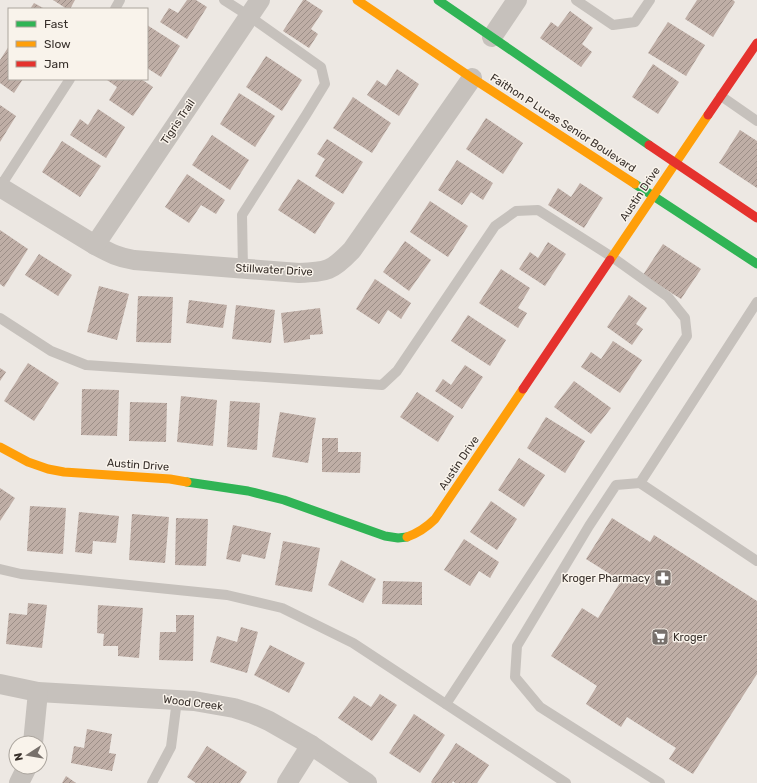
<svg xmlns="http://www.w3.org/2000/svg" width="757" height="783" font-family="Rubik,sans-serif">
	<defs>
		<pattern id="building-hatch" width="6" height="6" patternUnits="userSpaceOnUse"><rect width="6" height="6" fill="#bfaea6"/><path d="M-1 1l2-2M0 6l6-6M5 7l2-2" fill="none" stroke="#9c8e87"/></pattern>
	</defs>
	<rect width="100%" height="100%" fill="#ede8e3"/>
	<g fill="url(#building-hatch)">
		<path d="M53,0H75L70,9H67Z"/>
		<path d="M187,0H196L207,7L187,39L160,22L169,8L178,13Z"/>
		<path d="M303,0H306L323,11L311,29L318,34L309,48L283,31Z"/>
		<path d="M697,0H733L735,2L713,37L685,19Z"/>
		<path d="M34,3L45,9H30Z"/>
		<path d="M570,11L593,28L582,44L592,52L581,67L540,38L551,22L558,27Z"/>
		<path d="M668,22L705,45L686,76L648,53Z"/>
		<path d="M147,25L180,46L161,77L147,68Z"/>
		<path d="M9,46V79H23L14,93L0,83V60Z"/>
		<path d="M266,56L302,80L282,111L246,87Z"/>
		<path d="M653,64L679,82L658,114L632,97Z"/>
		<path d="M397,69L419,84L399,116L367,95L377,80L386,86Z"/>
		<path d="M108,79H141L153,87L133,116L109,100L117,87L107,80Z"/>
		<path d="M239,93L275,116L255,147L220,124Z"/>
		<path d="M353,97L391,123L372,153L333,128Z"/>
		<path d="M0,105L16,116L0,142Z"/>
		<path d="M98,109L125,127L106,158L70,135L80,119L88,125Z"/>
		<path d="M486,118L523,143L503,174L466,149Z"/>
		<path d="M740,130L757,141V188L719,163Z"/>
		<path d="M212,135L249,160L230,190L192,165Z"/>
		<path d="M327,139L363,162L343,194L315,176L325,159L317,154Z"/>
		<path d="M62,141L101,166L80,197L42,172Z"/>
		<path d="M457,160L493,183L483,200L471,192L462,205L438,190Z"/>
		<path d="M187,174L225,200L216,214L201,205L189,223L165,207Z"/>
		<path d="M298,179L335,203L315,234L278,210Z"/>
		<path d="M580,183L603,198L584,228L548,205L558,188L571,197Z"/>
		<path d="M430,201L468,226L448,257L410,232Z"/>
		<path d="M0,230L28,249L4,287L0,284Z"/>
		<path d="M405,241L431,260L409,291L383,272Z"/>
		<path d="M548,242L566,254L545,286L519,269L530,252L538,258Z"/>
		<path d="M663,244L701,269L681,299L643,275Z"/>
		<path d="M39,254L72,275L58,296L25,275Z"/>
		<path d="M501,269L530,288L518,308L527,313L518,328L479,303Z"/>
		<path d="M375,279L411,303L401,319L388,310L379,324L356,309Z"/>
		<path d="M99,286L129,294L117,340L87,332Z"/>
		<path d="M629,295L647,308L636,324L643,329L632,345L607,327Z"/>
		<path d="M138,296L173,297L171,343L136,342Z"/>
		<path d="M189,300L227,305L223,328L186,323Z"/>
		<path d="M236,305L275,310L271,343L232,339Z"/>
		<path d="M320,308L323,334L310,335V339L284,343L281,313Z"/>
		<path d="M468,315L506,340L490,366L451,341Z"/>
		<path d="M613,341L642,360L620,393L581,367L591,352L601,359Z"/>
		<path d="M28,363L59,383L34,421L4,401Z"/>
		<path d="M465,365L483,377L462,409L435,391L443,379L451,385Z"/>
		<path d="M0,368L6,372L0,381Z"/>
		<path d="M574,381L611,408L591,434L554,407Z"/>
		<path d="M82,389L119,390L117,436L81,435Z"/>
		<path d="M417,392L454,416L438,442L400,417Z"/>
		<path d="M181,396L217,400L213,446L177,442Z"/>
		<path d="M230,401L260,403L257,450L227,447Z"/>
		<path d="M130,402L167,403L166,442L129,441Z"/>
		<path d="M280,412L316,418L308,463L272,457Z"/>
		<path d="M546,417L585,441L565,473L527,448Z"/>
		<path d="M322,438H338V452H361L360,473L322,472Z"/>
		<path d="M519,458L545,475L524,507L498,490Z"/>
		<path d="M0,488L15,498L0,521Z"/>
		<path d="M491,501L517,519L497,550L470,532Z"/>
		<path d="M30,506L66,508L63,554L27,551Z"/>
		<path d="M79,512L119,516L116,543L93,541L92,554L75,552Z"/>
		<path d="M132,514L169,517L165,563L129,560Z"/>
		<path d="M176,518L208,519L206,566L175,565Z"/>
		<path d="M612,518L650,542L654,535L757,601V674L693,774L669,759L676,748L627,717L621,727L586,704L597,686L551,656L582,608L598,618L621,581L586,559Z"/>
		<path d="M233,525L271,533L265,559L242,554L240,562L226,559Z"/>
		<path d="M464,539L499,562L490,578L479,571L470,586L444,570Z"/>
		<path d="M283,541L320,548L312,592L275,585Z"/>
		<path d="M341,560L376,579L363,603L328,585Z"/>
		<path d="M383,581L422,582V605L382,604Z"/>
		<path d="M28,603L47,605L42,648L6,644L9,613L27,615Z"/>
		<path d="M98,605L143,608L139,658L118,656V646H103L104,634L97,633Z"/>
		<path d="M176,615H194L193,661L159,660L160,632H176Z"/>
		<path d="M241,627L258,632L247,673L210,662L217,636L237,642Z"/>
		<path d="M270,645L305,663L289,693L254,675Z"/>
		<path d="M380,694L397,705L372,741L338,718L354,696L371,707Z"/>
		<path d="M414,714L445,735L420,773L389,753Z"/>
		<path d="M87,729L112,734L109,753L116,754L112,771L71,763L74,746L84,748Z"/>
		<path d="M456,743L489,765L477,783H455L453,781L452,783H432L431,782Z"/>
		<path d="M207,746L247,772L240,783H196L187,777Z"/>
		<path d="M66,776L76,783H62Z"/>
	</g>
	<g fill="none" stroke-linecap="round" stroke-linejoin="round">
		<g stroke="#c6c1bc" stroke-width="10">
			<path d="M224,0L249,16L321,67L325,84L306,115L242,215L243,269"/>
			<path d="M576,0L613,25L635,22L650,0"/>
			<path d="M115,9L120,0"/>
			<path d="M721,96L757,121"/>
			<path d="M0,187L70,79"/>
			<path d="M757,302L640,483L757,561"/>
			<path d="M0,318L51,351L86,365L382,385L397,371L495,226L516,211L538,210L612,257L668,297L685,318L687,336L446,704"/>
			<path d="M640,483L616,485L589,526L517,646L515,677L540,707L660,783"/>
			<path d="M0,569L21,574L227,595L282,608L353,643L566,783"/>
			<path d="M152,783L171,747L177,700"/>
		</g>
		<g stroke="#c6c1bc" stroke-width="20">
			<path d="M492,37L517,0"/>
			<path d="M0,187L95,245C110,253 117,257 134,260L299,273C327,272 332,271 352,250L472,78"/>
			<path d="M95,245L260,0"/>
			<path d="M0,684L38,692L194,701L234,708L253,714L269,721L311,745L367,783"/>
			<path d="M33,743L38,692"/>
			<path d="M19,783L27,767"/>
			<path d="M287,783L311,745"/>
		</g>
		<g stroke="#30b455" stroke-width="9">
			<path d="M438,0L649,145"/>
			<path d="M635,184L757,264"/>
			<path d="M187,482L248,491L284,500L385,536L398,538L407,537"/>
		</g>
		<g stroke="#ff9f0a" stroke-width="9">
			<path d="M357,0L472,78L635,184"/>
			<path d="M610,260L708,115"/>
			<path d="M0,447L28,462L48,469L64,472L170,479L187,482"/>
			<path d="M407,537C418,533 427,527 435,519L523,389"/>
		</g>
		<g stroke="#e5322d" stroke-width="9">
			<path d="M708,115L757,43"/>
			<path d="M649,145L757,218"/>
			<path d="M523,389L610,260"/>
		</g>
	</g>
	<defs>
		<g id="pharmacy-square" transform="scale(0.9)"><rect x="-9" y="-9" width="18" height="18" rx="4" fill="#77706b" stroke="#f9f3eb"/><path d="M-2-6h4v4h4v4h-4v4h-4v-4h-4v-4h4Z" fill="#fff"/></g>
		<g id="supermarket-square" transform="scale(0.9)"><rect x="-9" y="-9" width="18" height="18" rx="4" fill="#77706b" stroke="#f9f3eb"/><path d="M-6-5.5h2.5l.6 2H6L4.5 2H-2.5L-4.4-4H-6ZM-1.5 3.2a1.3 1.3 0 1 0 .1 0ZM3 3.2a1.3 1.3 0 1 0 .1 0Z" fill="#fff"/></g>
	</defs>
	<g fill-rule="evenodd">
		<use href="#pharmacy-square" x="663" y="578"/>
		<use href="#supermarket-square" x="660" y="637"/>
	</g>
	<g text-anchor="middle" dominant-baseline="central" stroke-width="3" stroke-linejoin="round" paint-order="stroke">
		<g font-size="11" fill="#372f2a" stroke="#f9f3eb">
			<text transform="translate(178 122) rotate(-56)">Tigris Trail</text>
			<text transform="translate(563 123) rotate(33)">Faithon P Lucas Senior Boulevard</text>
			<text transform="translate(640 194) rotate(-56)">Austin Drive</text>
			<text transform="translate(274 270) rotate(3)">Stillwater Drive</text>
			<text transform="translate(459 463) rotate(-56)">Austin Drive</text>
			<text transform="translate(138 465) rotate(4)">Austin Drive</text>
			<text transform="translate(193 703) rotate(7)">Wood Creek</text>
		</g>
		<g font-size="11" fill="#372f2a" stroke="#f9f3eb" text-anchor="end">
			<text x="650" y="578">Kroger Pharmacy</text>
			<text x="673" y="637" text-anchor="start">Kroger</text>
		</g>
	</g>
	<rect x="8" y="8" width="140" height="72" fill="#f9f3eb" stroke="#aba59e"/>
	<rect x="16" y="21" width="20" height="6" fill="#30b455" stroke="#aba59e"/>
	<text x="44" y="28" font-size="12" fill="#372f2a">Fast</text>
	<rect x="16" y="41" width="20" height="6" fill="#ff9f0a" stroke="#aba59e"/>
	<text x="44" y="48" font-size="12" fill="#372f2a">Slow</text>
	<rect x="16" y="61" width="20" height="6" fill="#e5322d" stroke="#aba59e"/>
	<text x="44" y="68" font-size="12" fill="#372f2a">Jam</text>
	<g transform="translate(28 755) rotate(258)"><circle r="19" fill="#f9f3eb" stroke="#aba59e"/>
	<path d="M0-3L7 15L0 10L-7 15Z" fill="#77706b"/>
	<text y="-6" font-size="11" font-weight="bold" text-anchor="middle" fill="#372f2a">N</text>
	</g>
</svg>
